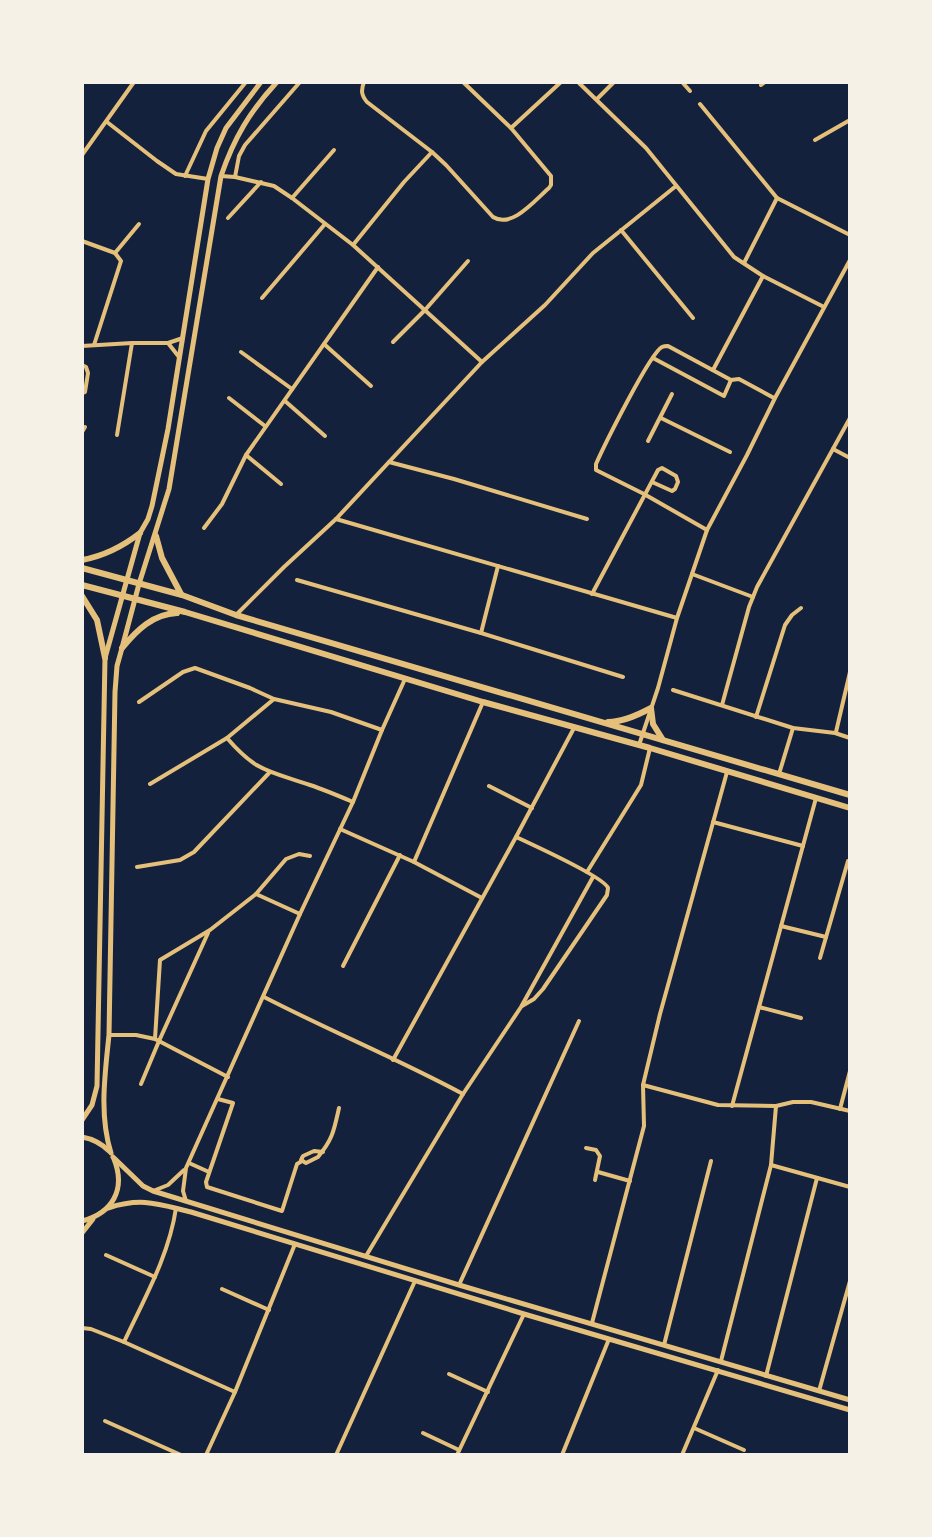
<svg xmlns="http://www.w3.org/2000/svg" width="932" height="1537" font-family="Ubuntu,sans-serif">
	<rect width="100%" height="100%" fill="#14213d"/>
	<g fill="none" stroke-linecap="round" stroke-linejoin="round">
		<g stroke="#e5c07b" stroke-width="4">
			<path d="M364,82C361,90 361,95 367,102L432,152L446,165L493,217C512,229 535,200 549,188L551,185V176L511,128L463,82"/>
			<path d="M578,82L646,148L734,257L763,276L824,307"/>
			<path d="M682,82L690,91"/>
			<path d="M761,85L765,82"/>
			<path d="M597,99L614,82"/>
			<path d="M700,104L777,198L850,235"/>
			<path d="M107,122L157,161L176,174L208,179"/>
			<path d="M511,128L561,82"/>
			<path d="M815,140L850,120"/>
			<path d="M82,155L134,82"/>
			<path d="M185,176L206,131L246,82"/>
			<path d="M221,176L235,177L274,186L292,198L353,245L482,362"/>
			<path d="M235,177L239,156L245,145L300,82"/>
			<path d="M292,198L334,150"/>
			<path d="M228,218L261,182"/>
			<path d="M621,230L693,318"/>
			<path d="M82,241L115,253L121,261L94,345"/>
			<path d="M353,245L404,182L432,152"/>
			<path d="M115,253L139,224"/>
			<path d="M744,263L777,198"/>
			<path d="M262,298L325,224"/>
			<path d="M393,342L425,310L468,261"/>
			<path d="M168,343L179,357"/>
			<path d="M324,344L371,386"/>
			<path d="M82,346L132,343H168L183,338"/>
			<path d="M241,352L292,389"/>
			<path d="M653,358L724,396L731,380"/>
			<path d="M82,365L86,367L88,373L85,392L82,393"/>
			<path d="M713,370L763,276"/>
			<path d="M229,398L265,426"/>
			<path d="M285,401L325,436"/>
			<path d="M661,418L730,452"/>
			<path d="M82,432L85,427"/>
			<path d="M117,435L132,343"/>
			<path d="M648,441L672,394"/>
			<path d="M833,449L850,458"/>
			<path d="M246,455L281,484"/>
			<path d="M389,462L454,479L587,519"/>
			<path d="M336,519L677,618"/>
			<path d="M204,528L222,504L246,455L378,267"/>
			<path d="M707,530L644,494L596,470V464C604,446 650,353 662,347C664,346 666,346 668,346L731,380L739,379L774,398"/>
			<path d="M692,574L753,597"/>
			<path d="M297,580L481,633L623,677"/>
			<path d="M592,594L658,470L662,468L676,476L678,482L675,489L672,491L652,482"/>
			<path d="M237,614L284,567L336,519L482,362L545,305L593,253L676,186"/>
			<path d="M481,633L498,566"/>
			<path d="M673,690L793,728L835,733L850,738"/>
			<path d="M139,702L183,672L195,668L250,688L274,699L331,712L382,730"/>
			<path d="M722,705L749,607L757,587L850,418"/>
			<path d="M756,717L785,625L792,615L801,608"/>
			<path d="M836,732L850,672"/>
			<path d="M227,738C257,773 270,771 310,785C325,790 339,796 353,802"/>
			<path d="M639,745L658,688L677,618L707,530L747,455L775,398L850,260"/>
			<path d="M779,774L793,728"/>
			<path d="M150,784L227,738L274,699"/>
			<path d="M489,786L532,808"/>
			<path d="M713,822L803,846"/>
			<path d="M340,829L414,862L482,898"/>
			<path d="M516,837C531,844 604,877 608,888C608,890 607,893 607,895L543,989L534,999L522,1006"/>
			<path d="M414,862L483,702"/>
			<path d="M137,867L180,860L194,852L269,773"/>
			<path d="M587,872L641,785L650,748"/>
			<path d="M256,894L300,914"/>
			<path d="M781,926L826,937"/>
			<path d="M820,958L848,861"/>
			<path d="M343,966L400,855"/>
			<path d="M264,997C330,1031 398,1059 463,1094"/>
			<path d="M759,1007L801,1018"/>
			<path d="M109,1035H136L155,1039L228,1077"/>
			<path d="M155,1039L160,960L210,930L256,894L286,859L299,854L310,856"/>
			<path d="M393,1060L516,837L574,728"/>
			<path d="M141,1084L159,1041L208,933"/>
			<path d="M643,1085L718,1105L776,1106L793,1102H811L850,1111"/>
			<path d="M218,1099L233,1103L206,1182L207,1187L282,1211L297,1164L302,1161"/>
			<path d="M732,1106L816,798"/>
			<path d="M840,1109L850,1071"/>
			<path d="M586,1148L596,1150L600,1156L595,1180"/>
			<path d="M323,1152L314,1151L303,1156L301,1160L306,1163L318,1157C333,1139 334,1130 339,1108"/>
			<path d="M189,1163L209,1172"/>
			<path d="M771,1165L850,1187"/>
			<path d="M598,1172L630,1181"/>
			<path d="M153,1191L168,1185L184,1170"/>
			<path d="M186,1201L183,1191L186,1168L300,914L353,802L382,730L405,679"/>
			<path d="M106,1255L155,1277"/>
			<path d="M366,1256L463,1094L521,1007L593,877"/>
			<path d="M459,1285L579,1021"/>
			<path d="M222,1289L269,1310"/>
			<path d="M592,1323L644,1126L643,1085L660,1014L727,772"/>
			<path d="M82,1328L91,1329L124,1342L235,1392"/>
			<path d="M124,1342C144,1299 169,1256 176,1208"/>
			<path d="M664,1345L711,1161"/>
			<path d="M721,1361L771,1165L776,1106"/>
			<path d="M449,1374L488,1392"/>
			<path d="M766,1376L817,1178"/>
			<path d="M819,1391L850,1281"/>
			<path d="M105,1421L181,1455"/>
			<path d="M694,1428L744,1450"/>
			<path d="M423,1433L459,1450"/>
			<path d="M206,1455L235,1392L295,1244"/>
			<path d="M336,1455L415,1281"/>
			<path d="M457,1455L524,1314"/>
			<path d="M562,1455L609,1339"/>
			<path d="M682,1455L718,1370"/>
		</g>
		<g stroke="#e5c07b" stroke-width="5">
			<path d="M82,1120L92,1105L97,1086L105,658L140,533L148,519L152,506L168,429L208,179L217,148L226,128L261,82"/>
			<path d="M82,1137C93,1139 101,1143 109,1151"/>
			<path d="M111,1153C99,1115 105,1074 109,1035L115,692L117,666L122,648L139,584L169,489L221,176C234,138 250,111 277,82"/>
			<path d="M113,1157L143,1186L153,1191L459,1285L850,1400"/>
			<path d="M108,1208C142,1197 158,1204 191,1212L524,1314L850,1410"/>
			<path d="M82,1221C113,1213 126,1189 114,1159"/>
			<path d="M82,1233L93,1219"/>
		</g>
		<g stroke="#e5c07b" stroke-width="6">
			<path d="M156,536L162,558L181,594"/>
			<path d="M82,560C104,556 122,547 140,533"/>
			<path d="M82,568L182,595L236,615L850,795"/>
			<path d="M82,585L185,612L483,702L650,748L850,808"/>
			<path d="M82,596L97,620L105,658"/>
			<path d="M122,648C137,630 153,614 177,613"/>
			<path d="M608,722C623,722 638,715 651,708L653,724L663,740"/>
		</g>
	</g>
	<rect width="932" height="1537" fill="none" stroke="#f6f1e7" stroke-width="168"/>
</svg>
